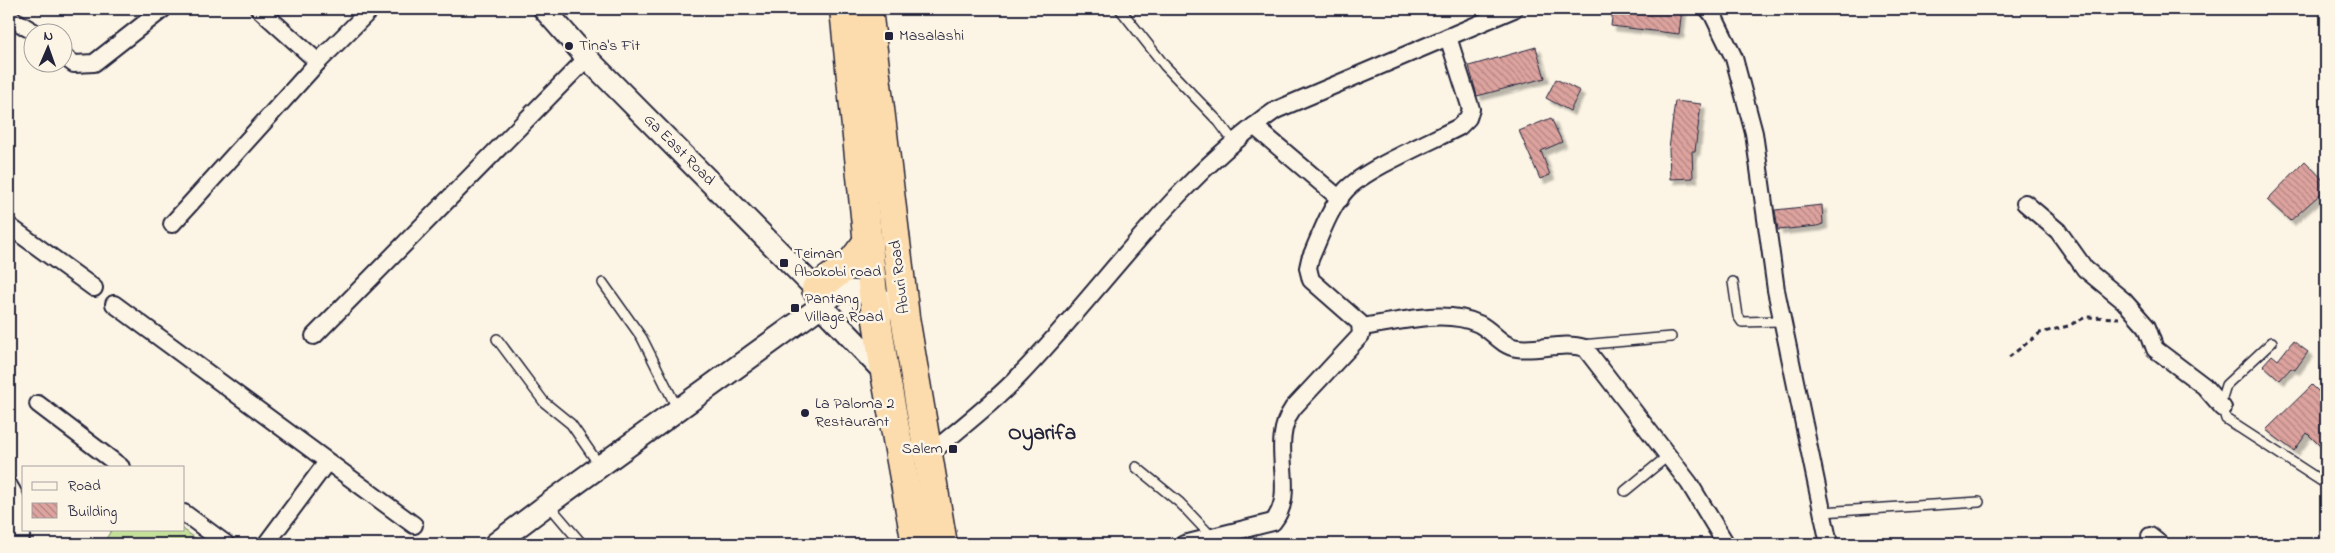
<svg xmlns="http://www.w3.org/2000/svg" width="2335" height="553" font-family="'Indie Flower',sans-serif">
	<defs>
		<pattern id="building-back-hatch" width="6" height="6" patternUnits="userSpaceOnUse" patternTransform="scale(1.25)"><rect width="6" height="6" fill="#dda39e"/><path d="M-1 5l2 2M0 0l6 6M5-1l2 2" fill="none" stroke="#b38482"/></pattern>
		<filter id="shadow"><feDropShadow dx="4.5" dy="4.5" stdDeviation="1" flood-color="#0004"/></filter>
	</defs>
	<rect width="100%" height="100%" fill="#fcf5e5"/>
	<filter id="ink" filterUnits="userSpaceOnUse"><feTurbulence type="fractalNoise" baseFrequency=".02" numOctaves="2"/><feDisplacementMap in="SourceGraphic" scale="10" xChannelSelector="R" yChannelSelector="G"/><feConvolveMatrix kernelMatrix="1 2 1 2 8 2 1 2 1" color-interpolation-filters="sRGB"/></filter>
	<g filter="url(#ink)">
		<path fill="#c5e199" stroke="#74826a" d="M112,529H183L203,544H103Z"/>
		<g fill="url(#building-back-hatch)" stroke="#22223b" filter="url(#shadow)">
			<path d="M1613,9H1682L1679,34L1611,26Z"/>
			<path d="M1536,47L1545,78L1477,96L1469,66Z"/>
			<path d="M1556,79L1580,91L1570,111L1546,98Z"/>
			<path d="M1675,101L1701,104L1695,151H1692L1693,178L1670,179L1669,149Z"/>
			<path d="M1551,118L1562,142L1541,151L1550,175L1540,179L1519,131Z"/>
			<path d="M2305,161L2326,183V189L2290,221L2267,200Z"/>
			<path d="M1822,205L1823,224L1817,226L1778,230L1775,210Z"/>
			<path d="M2293,341L2308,352L2295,370L2291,368L2280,380L2263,365L2272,355L2278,360Z"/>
			<path d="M2312,385L2326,399V452L2307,433L2294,451L2266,430Z"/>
		</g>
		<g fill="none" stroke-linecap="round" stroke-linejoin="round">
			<g stroke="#22223b" stroke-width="12">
				<g id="service">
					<path d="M1120,9L1165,66L1219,122L1234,142"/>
					<path d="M1733,282L1738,316L1742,322L1782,321"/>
					<path d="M603,283L642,338L678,410"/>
					<path d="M497,339L544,402L571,424L600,466"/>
					<path d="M2272,342L2226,385L2221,401L2226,419L2326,484"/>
					<path d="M1581,345L1671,337"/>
					<path d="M1136,467L1180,503L1212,537"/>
					<path d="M1625,491L1669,455"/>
					<path d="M548,504L582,544"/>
					<path d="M1822,512L1979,502"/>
				</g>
			</g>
			<g stroke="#22223b" stroke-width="20">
				<g id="minor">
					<path d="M259,9L318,62"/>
					<path d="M1708,9L1713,15L1734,58L1754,133L1776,290L1829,544"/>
					<path d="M9,17L34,32"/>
					<path d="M62,55L74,64L94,63L163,9"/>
					<path d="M1254,126L1340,199"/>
					<path d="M2025,203L2058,231L2085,269L2124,301L2147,327L2155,349L2204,386L2223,408"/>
					<path d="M172,224L318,62L371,9"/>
					<path d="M9,226L94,288"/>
					<path d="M114,304L414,525"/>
					<path d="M1362,327C1398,322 1445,308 1479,324C1493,331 1501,346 1517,348C1540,351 1563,341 1585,348L1689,483L1726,544"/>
					<path d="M314,336L587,58"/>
					<path d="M38,404L121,467"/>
					<path d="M927,456C958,430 991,405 1019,376C1105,287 1173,181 1276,110L1514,9"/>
					<path d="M9,486C22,507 24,519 20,544"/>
					<path d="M184,513L226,544"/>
					<path d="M2150,536L2160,544"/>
					<path d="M266,544L327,462"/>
					<path d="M1184,544L1273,522C1299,491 1267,445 1293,408L1361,335L1360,323L1311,280L1308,268L1310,259C1320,237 1329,209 1345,191C1365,169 1430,142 1459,127L1468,118L1471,109L1448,37"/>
				</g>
			</g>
			<g stroke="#22223b" stroke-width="25">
				<g id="tertiary">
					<path d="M544,9L587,58L816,289L821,306L885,373"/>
					<path d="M827,290C864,290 877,292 905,317"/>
					<path d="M495,544L548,504L821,306L839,290"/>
				</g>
			</g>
			<g stroke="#22223b" stroke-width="31">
				<g id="trunk">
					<path d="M844,9L873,294L885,373L916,544"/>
					<path d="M868,9L905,317L943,544"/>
					<path d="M816,289L852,262L868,241"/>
				</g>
			</g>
			<path stroke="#22223b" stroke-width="3" stroke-dasharray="5 4" stroke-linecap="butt" d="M2009,357L2040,333L2068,326L2086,317L2119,318"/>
			<use href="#service" stroke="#fcf5e5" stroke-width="9"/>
			<use href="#minor" stroke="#fcf5e5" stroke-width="16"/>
			<use href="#tertiary" stroke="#fcf5e5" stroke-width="21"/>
			<use href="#trunk" stroke="#fcdcac" stroke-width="28"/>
		</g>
	</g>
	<g fill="#22223b" stroke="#fcf5e5" stroke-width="2">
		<rect x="884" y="31" width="10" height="10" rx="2.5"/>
		<circle cx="569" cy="46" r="5"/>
		<rect x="779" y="258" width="10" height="10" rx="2.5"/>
		<rect x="790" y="303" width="10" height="10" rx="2.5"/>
		<circle cx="805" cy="413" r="5"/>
		<rect x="948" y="444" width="10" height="10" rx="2.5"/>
	</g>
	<g text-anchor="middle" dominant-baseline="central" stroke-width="5" stroke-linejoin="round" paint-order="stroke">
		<g font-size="16" fill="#22223b" stroke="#fcf5e5" text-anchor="start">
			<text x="899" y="36">Masalashi</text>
			<text x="579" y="46">Tina's Fit</text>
			<text x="794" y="254">Teiman<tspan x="794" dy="18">Abokobi road</tspan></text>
			<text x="805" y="299">Pantang<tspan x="805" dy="18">Village Road</tspan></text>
			<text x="815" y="404">La Paloma 2<tspan x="815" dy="18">Restaurant</tspan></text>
			<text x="943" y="449" text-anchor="end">Salem</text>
		</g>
		<g font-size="16" fill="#22223b" stroke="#fcf5e5">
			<text transform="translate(679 150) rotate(45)">Ga East Road</text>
			<text transform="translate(900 277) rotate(-97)">Aburi Road</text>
		</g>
		<g font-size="21" font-weight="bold" fill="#22223b" stroke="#fcf5e5">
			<text x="1042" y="434">Oyarifa</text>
		</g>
	</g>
	<rect width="2335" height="553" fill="none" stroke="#fcf5e5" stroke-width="30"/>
	<rect x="15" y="15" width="2305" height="523" fill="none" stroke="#22223b" stroke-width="2" filter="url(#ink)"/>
	<rect x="22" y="466" width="162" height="65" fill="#fcf5e5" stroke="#a5a1a1"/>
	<rect x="32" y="482" width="25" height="8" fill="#fcf5e5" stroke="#a5a1a1"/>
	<text x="68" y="490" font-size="15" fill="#22223b">Road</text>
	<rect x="32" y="503" width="25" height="15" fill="url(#building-back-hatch)" stroke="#a5a1a1"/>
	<text x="68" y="516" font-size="15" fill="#22223b">Building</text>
	<g transform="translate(48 48) rotate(2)"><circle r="24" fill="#fcf5e5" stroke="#a5a1a1"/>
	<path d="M0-4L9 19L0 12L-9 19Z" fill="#22223b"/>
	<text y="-8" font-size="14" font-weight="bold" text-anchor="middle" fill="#22223b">N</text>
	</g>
</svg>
